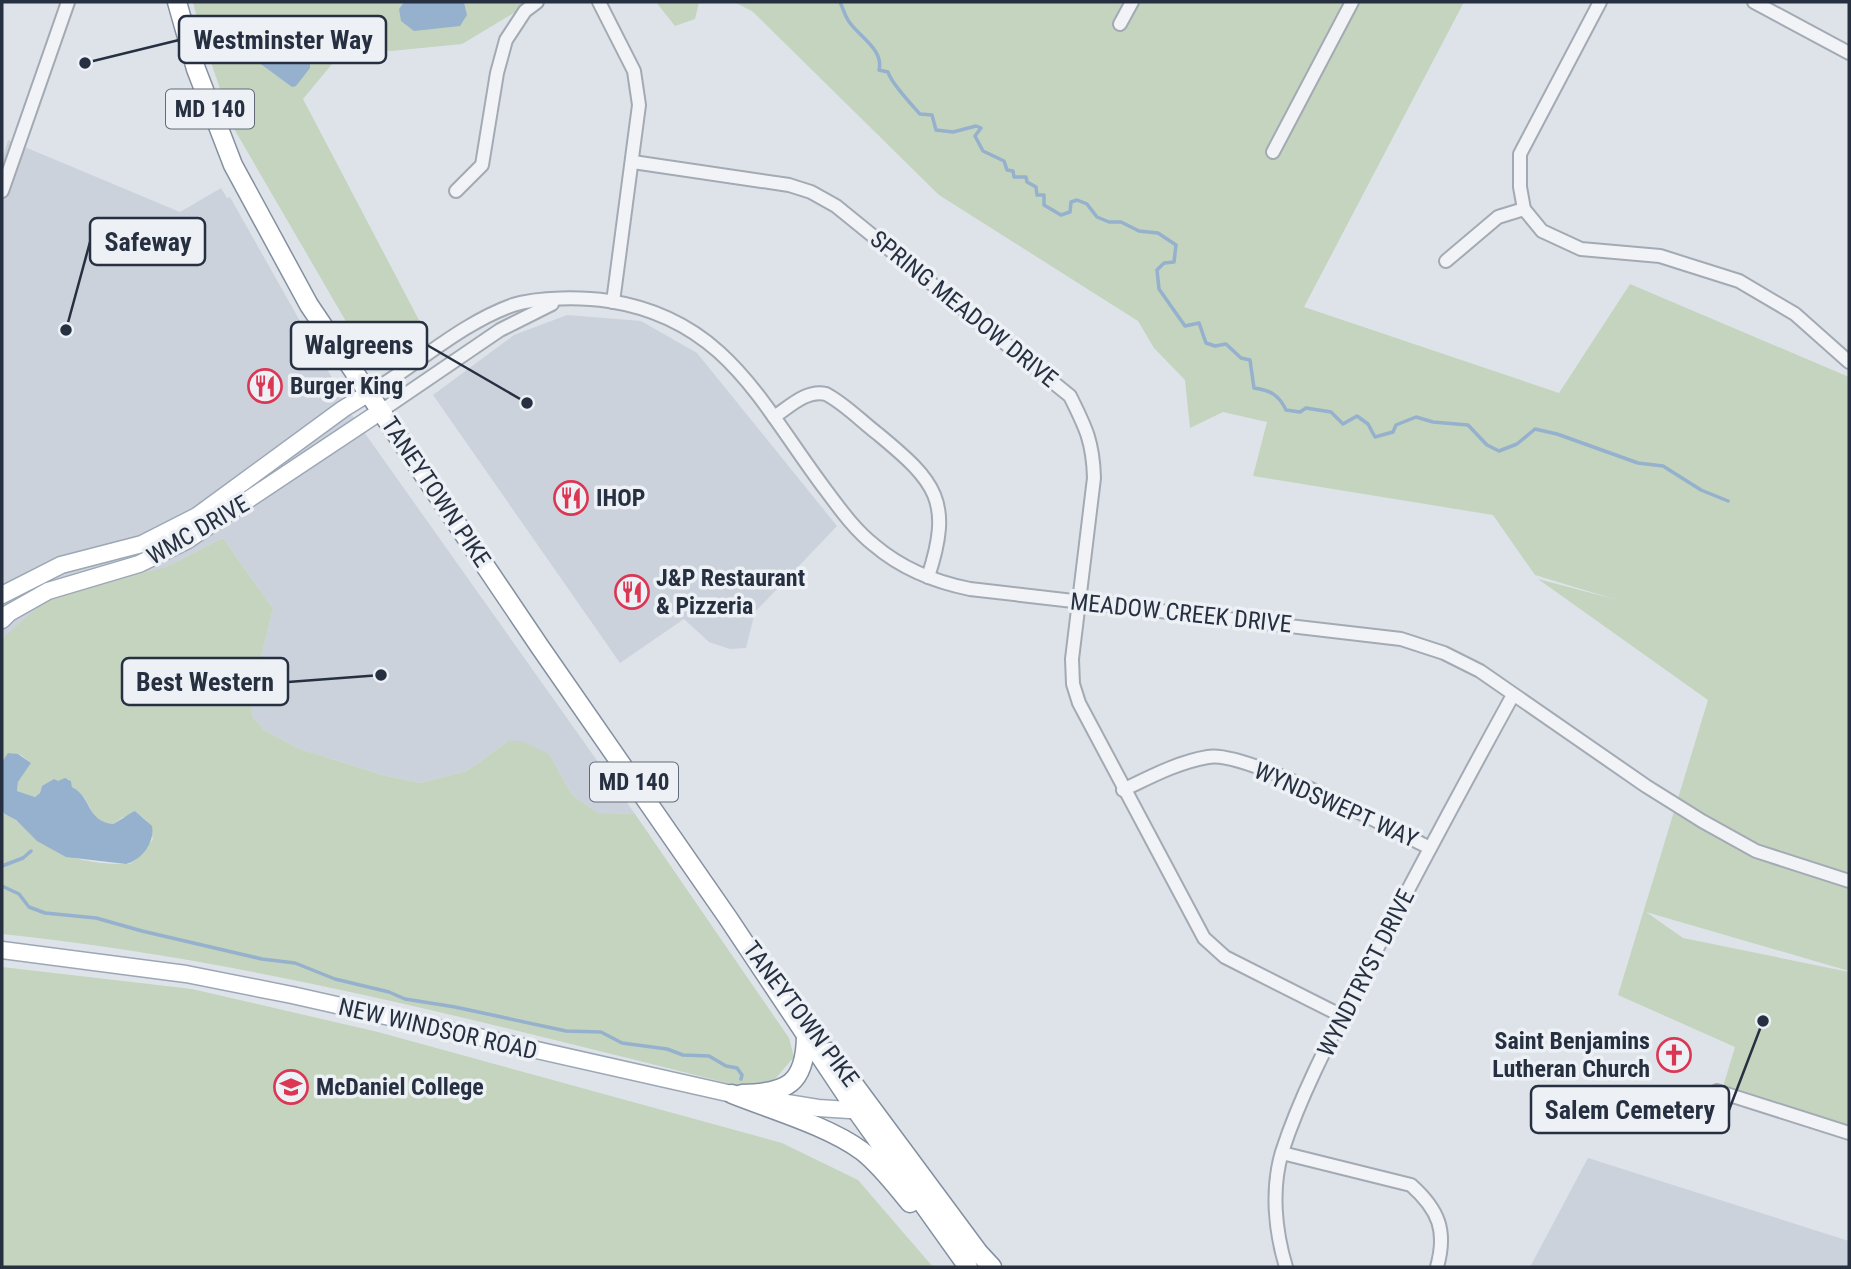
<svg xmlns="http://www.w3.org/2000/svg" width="1851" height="1269" font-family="'Roboto Condensed',sans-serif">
	<rect width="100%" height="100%" fill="#dee3e9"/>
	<g fill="#ccd2db">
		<path d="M8,140L180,212L221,188L227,198L230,197L344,399L342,401L635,814L598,813L572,795L549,754L508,741L467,771L420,783L382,775L297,748L264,730L252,716L251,695L273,609L223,538L166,567L100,583L2,639V161Z"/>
		<path d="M567,315L641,321L697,353L837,526L755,612L746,648L730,649L709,642L684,619L620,663L433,395L514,335Z"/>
		<path d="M1588,1158L1849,1241V1267H1530Z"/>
	</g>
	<g fill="#c4d4be">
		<path d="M193,2H404L399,9L467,15L464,2H532L462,44L391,51L347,46L303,99L420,322L369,361L233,127L199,27Z"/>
		<path d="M656,2H699L695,19L675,26Z"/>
		<path d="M734,2H1464L1304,307L1559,393L1630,284L1849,377V971L1646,912L1683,938L1849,972V1129L1722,1090L1735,1047L1618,995L1708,700L1538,579L1614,599L1535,575L1493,515L1253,476L1267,422L1223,412L1190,428L1185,380L1154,348L1138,321L939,195L752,11Z"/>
		<path d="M223,538L273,609L251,695L252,716L264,730L297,748L382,775L420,783L467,771L508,741H522L549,754L572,795L598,813L635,814L789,1038L794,1057L769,1086L747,1088C501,1027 255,960 2,934V810C6,816 13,817 19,823C53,857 82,864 130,864L140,856L153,839L147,821L135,811L129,817H123L113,824C86,821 93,797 72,787L71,781L68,779L42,786L40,793L35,797L17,791L18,782L31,763L21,755L9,753L2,762V639L42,603L100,583L166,567Z"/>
		<path d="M2,967L192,989L378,1032L782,1143L858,1180L933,1267H2Z"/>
	</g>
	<g fill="#95b1cd">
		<path d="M404,2H464L467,15L460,26L414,31L401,21L399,9Z"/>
		<path d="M268,33L310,63V68L296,86L292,87L254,59L253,55Z"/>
		<path d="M8,753L18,754L31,763L18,782L17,791L35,797L40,793L42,786L54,779L58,781L65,778L71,781L72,787C92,797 86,821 113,824C121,820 128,814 135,811L152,826C155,842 142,860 126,864L66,857L37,841L16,820L5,814L2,810V762Z"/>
	</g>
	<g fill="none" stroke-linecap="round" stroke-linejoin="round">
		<g stroke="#95b1cd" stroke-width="3.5">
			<path d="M840,2C843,8 845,17 850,23C860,37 884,50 879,70L888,72C891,83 911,104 920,114L932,115L936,130L953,132L976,126L981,128L975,136L983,151L1004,161L1007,170L1013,171L1014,177H1026L1027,182L1036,187L1037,195H1044V205L1061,215L1070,212L1071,202L1077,200L1087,204L1097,217L1109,222H1121L1139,231L1158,233L1176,245L1174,262L1164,263L1157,270L1159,289L1185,326L1199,323L1206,343L1215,346L1226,344L1241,358L1250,360L1254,388C1270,390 1279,395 1286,410L1300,412L1306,408L1331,412L1343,424L1357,416L1368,424L1375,437L1393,432L1396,425L1416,417L1433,422L1468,425L1487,445L1499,451L1517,444L1535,429L1557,434L1638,463L1663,466L1701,490L1728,501"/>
			<path d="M2,866L23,858L31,851"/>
			<path d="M2,886L19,894L29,907L45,913L96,918L142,931L262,959L295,963L335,979L389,992L405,999L455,1007L566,1031L601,1032L622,1043L667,1049L683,1055L709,1056L726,1066L737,1068L742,1075L741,1079"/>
		</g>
		<g stroke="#a3aab3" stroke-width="16">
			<g id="minor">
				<path d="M599,2L634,71L639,105L613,302"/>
				<path d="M1600,2L1520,154V187L1524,209L1542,231L1581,249L1660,256L1739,281L1795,314L1849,362"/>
				<path d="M1754,2L1849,53"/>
				<path d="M1120,24L1132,2"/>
				<path d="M1273,152L1352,2"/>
				<path d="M633,162L789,185L811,192L836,206L1070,396C1086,428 1093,442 1094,478L1072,659L1073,684L1079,703L1204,938L1225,957L1342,1016"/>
				<path d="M2,191L68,2"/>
				<path d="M456,191L482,165L497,73L506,40L525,11L537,2"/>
				<path d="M1446,261L1498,217L1524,209"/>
				<path d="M369,393C417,365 460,324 513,305C539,297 582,297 609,301C726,319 761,404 825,489C840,509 854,529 874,545C901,568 935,582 970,589L1401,639L1444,653L1480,671L1646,786L1702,821L1756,851L1849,881"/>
				<path d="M381,411L500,330L552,304"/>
				<path d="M774,417C789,407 807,389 826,394C845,404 861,421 878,434C936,482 953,501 928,577"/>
				<path d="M1123,790C1150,777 1178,762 1208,757C1246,750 1389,828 1430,848"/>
				<path d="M1717,1091L1849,1133"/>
				<path d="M1282,1153L1411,1185C1439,1210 1447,1231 1437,1267"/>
				<path d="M1286,1267C1275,1231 1271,1189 1282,1152C1302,1090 1337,1026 1367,968C1415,876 1463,786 1513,695"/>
			</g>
		</g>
		<g stroke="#9ca7b6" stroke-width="19">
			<g id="major">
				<path d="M2,595L61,565L142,544L197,516L343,409L369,393"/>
				<path d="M2,620L9,613L48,591L139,564L186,541L381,411"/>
				<path d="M2,950L186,974L292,995L732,1094L818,1108L865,1111"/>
			</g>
		</g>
		<g stroke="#8490a1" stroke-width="21">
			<g id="highway">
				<path d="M177,2L196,69L233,165L309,305L540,647L728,918L856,1110L968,1267"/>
				<path d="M830,1052L979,1253L992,1267"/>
				<path d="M732,1094C772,1110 828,1126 862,1151C880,1165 895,1185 910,1203"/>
				<path d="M742,1094C787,1093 805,1084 806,1037"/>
			</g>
		</g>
		<use href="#minor" stroke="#f1f3f7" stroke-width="12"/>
		<use href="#major" stroke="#fff" stroke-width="16"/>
		<use href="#highway" stroke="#fff" stroke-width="18"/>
	</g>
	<defs>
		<g id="restaurant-ring" transform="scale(1.75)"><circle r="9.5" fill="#edf1f6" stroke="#db3653" stroke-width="1.5"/><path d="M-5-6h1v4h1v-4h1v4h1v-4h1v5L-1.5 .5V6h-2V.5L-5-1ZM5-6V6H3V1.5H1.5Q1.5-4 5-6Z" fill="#db3653"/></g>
		<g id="church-ring" transform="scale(1.75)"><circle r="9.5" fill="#edf1f6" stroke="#db3653" stroke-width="1.5"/><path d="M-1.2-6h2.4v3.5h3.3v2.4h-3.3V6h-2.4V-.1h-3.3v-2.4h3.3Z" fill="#db3653"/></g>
		<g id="university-ring" transform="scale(1.75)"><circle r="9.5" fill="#edf1f6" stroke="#db3653" stroke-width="1.5"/><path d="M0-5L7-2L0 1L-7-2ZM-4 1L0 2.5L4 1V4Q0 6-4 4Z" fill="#db3653"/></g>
	</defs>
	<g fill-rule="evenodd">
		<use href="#restaurant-ring" x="265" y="386"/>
		<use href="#restaurant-ring" x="571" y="498"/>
		<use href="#restaurant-ring" x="632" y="592"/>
		<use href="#church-ring" x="1674" y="1055"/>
		<use href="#university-ring" x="291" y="1087"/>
	</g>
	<g text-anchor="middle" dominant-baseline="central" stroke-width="7" stroke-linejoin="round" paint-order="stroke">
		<g fill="#edf1f6" stroke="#626a77" stroke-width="2">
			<rect x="166" y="89.5" width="88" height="39" rx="5"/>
			<rect x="590" y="762.5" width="88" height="39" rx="5"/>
		</g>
		<g font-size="23" font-weight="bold" fill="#263041">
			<text x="210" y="109">MD 140</text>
			<text x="634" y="782">MD 140</text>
		</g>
		<g font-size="24" fill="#263041" stroke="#edf1f6">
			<text transform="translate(964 309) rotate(39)">SPRING MEADOW DRIVE</text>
			<text transform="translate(436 492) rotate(56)">TANEYTOWN PIKE</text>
			<text transform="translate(198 530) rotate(-30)">WMC DRIVE</text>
			<text transform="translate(1181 613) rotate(6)">MEADOW CREEK DRIVE</text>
			<text transform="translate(1336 805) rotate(24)">WYNDSWEPT WAY</text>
			<text transform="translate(1366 973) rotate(-63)">WYNDTRYST DRIVE</text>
			<text transform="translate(801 1014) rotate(53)">TANEYTOWN PIKE</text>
			<text transform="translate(438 1029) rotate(13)">NEW WINDSOR ROAD</text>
		</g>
		<g font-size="24" font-weight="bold" fill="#263041" stroke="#edf1f6" text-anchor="start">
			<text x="290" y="386">Burger King</text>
			<text x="596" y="498">IHOP</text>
			<text x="656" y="578">J&amp;P Restaurant<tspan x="656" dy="28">&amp; Pizzeria</tspan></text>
			<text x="1650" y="1041" text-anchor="end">Saint Benjamins<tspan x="1650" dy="28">Lutheran Church</tspan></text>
			<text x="316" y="1087">McDaniel College</text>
		</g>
	</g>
	<path fill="none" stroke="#263041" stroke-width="2.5" d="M85 63L179 40M66 330L90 242M527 403L427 345M381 675L288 682M1763 1021L1729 1110"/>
	<g fill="#263041" stroke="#edf1f6" stroke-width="2.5">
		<circle cx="85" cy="63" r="7"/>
		<circle cx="66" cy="330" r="7"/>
		<circle cx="527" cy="403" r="7"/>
		<circle cx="381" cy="675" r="7"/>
		<circle cx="1763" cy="1021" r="7"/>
	</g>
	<g fill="#edf1f6" stroke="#263041" stroke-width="2.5">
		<rect x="179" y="16" width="207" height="47" rx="7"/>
		<rect x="90" y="218" width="115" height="47" rx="7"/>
		<rect x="291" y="322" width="136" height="47" rx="7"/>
		<rect x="122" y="658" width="166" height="47" rx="7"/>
		<rect x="1531" y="1086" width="198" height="47" rx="7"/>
	</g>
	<g font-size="26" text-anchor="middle" font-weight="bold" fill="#263041">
		<text x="283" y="49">Westminster Way</text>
		<text x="148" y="251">Safeway</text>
		<text x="359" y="354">Walgreens</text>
		<text x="205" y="691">Best Western</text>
		<text x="1630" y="1119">Salem Cemetery</text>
	</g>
	<rect width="1851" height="1269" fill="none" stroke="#263041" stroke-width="7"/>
</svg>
